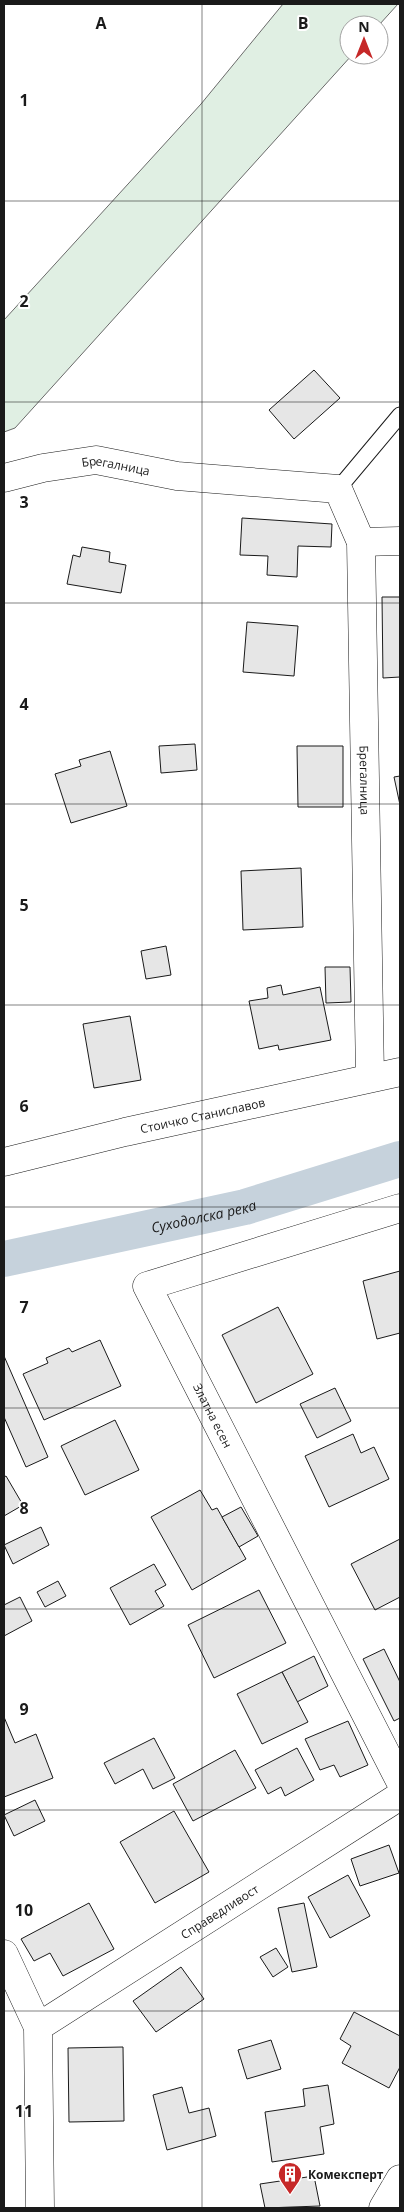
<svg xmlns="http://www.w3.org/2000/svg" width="404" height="2212" font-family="'Open Sans',sans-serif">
	<rect width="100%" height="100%" fill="#fff"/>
	<path fill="#e0efe3" stroke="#6a6a6a" d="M283,4H398L379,25H349V55H352L15,428L4,432V320L201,104Z"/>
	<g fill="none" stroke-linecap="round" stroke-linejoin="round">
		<path stroke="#c6d2dc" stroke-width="36" id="s1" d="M4,1259L245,1207L400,1159"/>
	</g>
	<g fill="#e6e6e6" stroke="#1a1a1a">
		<path d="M314,370L340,398L294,439L269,410Z"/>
		<path d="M242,518L332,524L331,547L298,546L297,577L267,575L268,556L240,555Z"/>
		<path d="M82,547L110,552L109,562L126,565L121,593L67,584L73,555L80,557Z"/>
		<path d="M382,597H400V677L383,678Z"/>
		<path d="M247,622L298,626L294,676L243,672Z"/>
		<path d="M195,744L197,770L161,773L159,746Z"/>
		<path d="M297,746H343V807H298Z"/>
		<path d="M110,751L127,806L71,823L55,774L81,766L79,760Z"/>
		<path d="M400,776V805L394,777Z"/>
		<path d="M301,868L303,927L243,930L241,871Z"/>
		<path d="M166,946L171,975L146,979L141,951Z"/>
		<path d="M325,967H350L351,1002L326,1003Z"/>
		<path d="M281,985L283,995L320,987L331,1040L279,1050L278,1045L259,1049L249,1001L268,998L267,988Z"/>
		<path d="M130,1016L141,1080L94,1088L83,1024Z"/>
		<path d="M400,1271V1333L377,1339L363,1281Z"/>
		<path d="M278,1307L313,1374L256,1403L222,1335Z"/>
		<path d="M100,1340L121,1386L44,1420L23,1374L48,1363L46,1358L69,1348L72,1352Z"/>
		<path d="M4,1356L48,1457L26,1467L4,1417Z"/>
		<path d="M335,1388L351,1421L317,1438L300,1404Z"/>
		<path d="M115,1420L139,1470L85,1495L61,1446Z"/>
		<path d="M353,1434L361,1453L374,1447L389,1479L329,1507L305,1456Z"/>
		<path d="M6,1476L23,1505L4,1516V1477Z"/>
		<path d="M200,1490L212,1510L217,1508L246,1559L192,1590L151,1517Z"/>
		<path d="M241,1507L258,1536L239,1547L222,1517Z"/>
		<path d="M41,1527L49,1545L13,1564L4,1545Z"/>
		<path d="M400,1539V1597L375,1610L351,1564Z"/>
		<path d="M154,1564L166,1585L155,1591L164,1606L130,1625L110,1588Z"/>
		<path d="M58,1581L66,1596L45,1607L37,1592Z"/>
		<path d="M259,1590L286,1643L214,1678L188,1625Z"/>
		<path d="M20,1597L32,1621L4,1636V1605Z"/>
		<path d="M384,1649L400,1682V1718L394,1721L363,1659Z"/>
		<path d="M314,1656L328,1686L297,1702L282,1672Z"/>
		<path d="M282,1672L308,1722L262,1744L237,1694Z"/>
		<path d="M4,1717L15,1743L36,1734L53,1778L4,1797Z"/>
		<path d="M348,1721L368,1765L340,1777L334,1765L320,1770L305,1739Z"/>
		<path d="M154,1738L175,1778L153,1789L143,1769L115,1784L104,1763Z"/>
		<path d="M297,1748L314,1780L285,1796L281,1787L268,1794L255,1770Z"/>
		<path d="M235,1750L256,1788L193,1821L173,1784Z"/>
		<path d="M35,1800L45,1821L14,1836L4,1815Z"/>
		<path d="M174,1811L209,1872L155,1903L120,1842Z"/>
		<path d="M389,1845L399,1873L360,1886L351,1859Z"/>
		<path d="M348,1875L370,1916L330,1938L308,1897Z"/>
		<path d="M89,1903L114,1949L63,1976L50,1953L34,1961L21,1939Z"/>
		<path d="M304,1903L317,1967L292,1972L278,1908Z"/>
		<path d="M276,1948L288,1967L273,1977L260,1957Z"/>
		<path d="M181,1967L204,1999L156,2032L133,2001Z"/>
		<path d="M354,2012L400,2036V2067L389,2088L342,2063L351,2046L340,2039Z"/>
		<path d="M271,2040L281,2069L247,2079L238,2050Z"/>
		<path d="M123,2047L124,2121L69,2122L68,2048Z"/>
		<path d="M328,2085L334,2124L320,2127L324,2154L272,2162L265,2112L305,2106L303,2089Z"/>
		<path d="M182,2087L189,2113L209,2108L216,2136L167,2150L153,2095Z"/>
		<path d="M314,2176L320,2206L265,2208L260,2184Z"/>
	</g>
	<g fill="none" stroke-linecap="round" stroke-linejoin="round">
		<g stroke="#1a1a1a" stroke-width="17">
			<path id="lane" d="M338,489L400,415"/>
		</g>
		<g stroke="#1a1a1a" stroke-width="29">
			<g id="street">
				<path id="s2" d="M4,478L43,468L96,460L177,476L338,489L361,542L370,1077"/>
				<path d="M361,542L400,541"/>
				<path id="s3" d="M4,1162L125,1132L400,1072"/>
				<path id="s4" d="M400,1208L147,1286L400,1781"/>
				<path d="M4,1954L38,2027L40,2208"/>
				<path id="s5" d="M38,2027L400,1796"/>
				<path d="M383,2208L400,2179"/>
			</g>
		</g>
		<use href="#lane" stroke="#fff" stroke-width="15"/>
		<use href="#street" stroke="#fff" stroke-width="28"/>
	</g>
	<path fill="none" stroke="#1a1a1a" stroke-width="1" stroke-opacity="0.55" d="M202,4V2208M4,201H400M4,402H400M4,603H400M4,804H400M4,1005H400M4,1207H400M4,1408H400M4,1609H400M4,1810H400M4,2011H400"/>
	<defs>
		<g id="building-pin" transform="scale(1.25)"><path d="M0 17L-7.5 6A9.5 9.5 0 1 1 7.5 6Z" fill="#c62828" stroke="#fff"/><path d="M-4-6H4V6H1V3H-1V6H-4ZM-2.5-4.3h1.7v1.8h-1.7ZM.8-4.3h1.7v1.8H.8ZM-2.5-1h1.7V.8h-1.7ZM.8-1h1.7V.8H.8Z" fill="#fff"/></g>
	</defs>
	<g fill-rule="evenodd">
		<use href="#building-pin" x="290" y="2174"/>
	</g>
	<g text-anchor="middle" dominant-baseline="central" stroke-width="4" stroke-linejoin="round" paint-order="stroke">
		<g font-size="12" fill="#1a1a1a" stroke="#fff">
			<text stroke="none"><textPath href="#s2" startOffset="114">Брегалница</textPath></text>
			<text stroke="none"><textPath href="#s2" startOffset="634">Брегалница</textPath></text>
			<text stroke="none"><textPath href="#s3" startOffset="204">Стоичко Станиславов</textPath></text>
			<text stroke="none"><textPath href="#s4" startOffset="410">Златна есен</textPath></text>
			<text stroke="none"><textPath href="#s5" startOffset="215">Справедливост</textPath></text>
		</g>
		<g font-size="12" font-weight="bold" fill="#1a1a1a" stroke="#fff" text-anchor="start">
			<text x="308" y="2174">Комексперт</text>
		</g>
		<g font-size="14" font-style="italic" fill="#1a1a1a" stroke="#fff">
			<text stroke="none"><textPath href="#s1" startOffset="204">Суходолска река</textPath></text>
		</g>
	</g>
	<g font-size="16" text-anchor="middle" font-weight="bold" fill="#1a1a1a" stroke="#fff" stroke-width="4" stroke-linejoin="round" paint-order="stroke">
		<text x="101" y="29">A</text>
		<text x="303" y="29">B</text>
		<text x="24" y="106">1</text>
		<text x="24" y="307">2</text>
		<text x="24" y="508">3</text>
		<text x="24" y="710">4</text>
		<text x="24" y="911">5</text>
		<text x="24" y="1112">6</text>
		<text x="24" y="1313">7</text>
		<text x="24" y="1514">8</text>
		<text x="24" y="1715">9</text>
		<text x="24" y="1916">10</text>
		<text x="24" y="2117">11</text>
	</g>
	<rect width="404" height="2212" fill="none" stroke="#1a1a1a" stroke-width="10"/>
	<g transform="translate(364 40)"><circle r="24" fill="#ffffff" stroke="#a3a3a3"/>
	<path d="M0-4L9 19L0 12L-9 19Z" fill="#c62828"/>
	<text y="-8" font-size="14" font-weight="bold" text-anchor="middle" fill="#1a1a1a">N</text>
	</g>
</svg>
